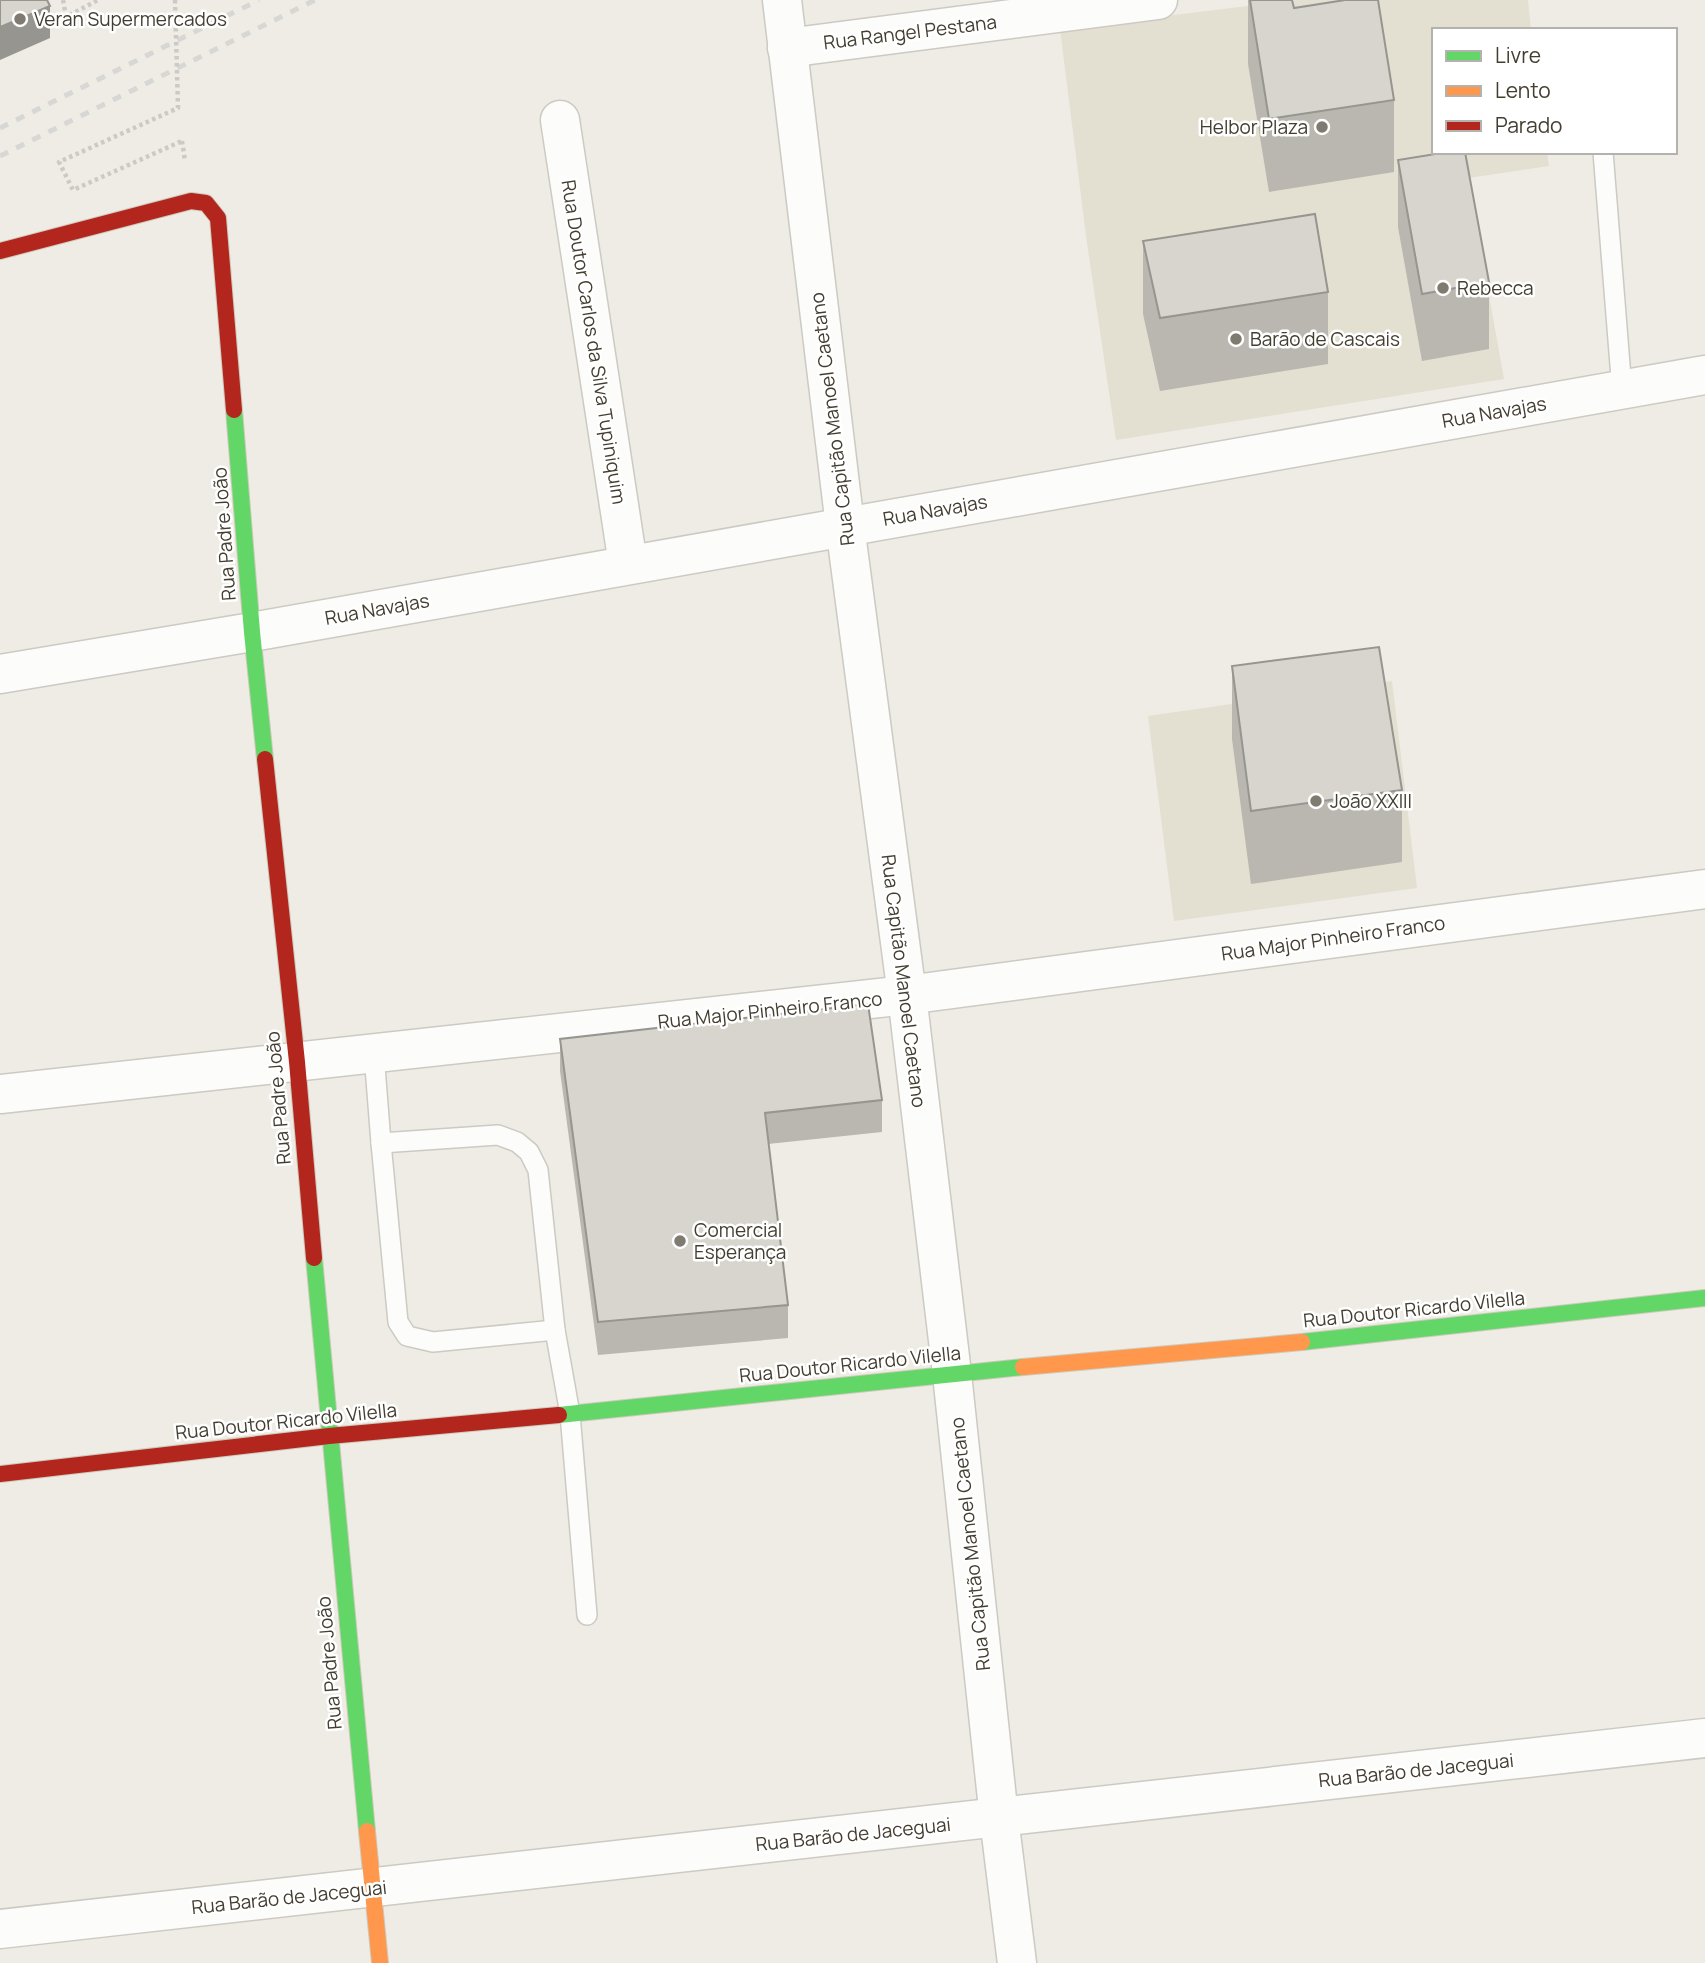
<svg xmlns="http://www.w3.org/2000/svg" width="1705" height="1963" font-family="Manrope,sans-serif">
	<rect width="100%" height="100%" fill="#eeece5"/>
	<g fill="#e3dfd1">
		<path d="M1297,0H1528L1531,30H1434V152H1547L1549,166L1468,178L1504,379L1116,440L1086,236L1060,29Z"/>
		<path d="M1392,681L1417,888L1174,921L1148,716Z"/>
	</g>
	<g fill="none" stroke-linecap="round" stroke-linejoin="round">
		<g stroke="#cccac3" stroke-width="22">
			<g id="lane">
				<path d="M1603,152L1622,390"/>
				<path d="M374,1054L381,1143L498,1135L517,1142L529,1152L538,1170L555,1330L570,1414L587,1615"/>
				<path d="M381,1143L398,1322L407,1336L433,1342L555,1330"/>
			</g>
		</g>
		<g stroke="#cccac3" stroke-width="41">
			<g id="street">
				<path d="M782,0L845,526L907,995L952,1374L999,1818L1017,1963"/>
				<path d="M787,48L1158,0"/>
				<path d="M560,120L628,564"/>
				<path d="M0,674L252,632L1705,375"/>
				<path d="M0,1094L907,995L1705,889"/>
				<path d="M0,1929L1705,1738"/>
			</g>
		</g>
		<g stroke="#cecabb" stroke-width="18">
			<g id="fast">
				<path d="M234,410L252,632L265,759"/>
				<path d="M314,1258L367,1831"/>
				<path d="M1302,1342L1705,1298"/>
				<path d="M559,1415L1023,1367"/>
			</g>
		</g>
		<g stroke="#cecabb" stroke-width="18">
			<g id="slow">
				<path d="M1023,1367L1302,1342"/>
				<path d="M367,1831L380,1963"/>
			</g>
		</g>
		<g stroke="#cecabb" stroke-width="18">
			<g id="jam">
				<path d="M0,251L191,201L206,203L218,218L234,410"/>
				<path d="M265,759L297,1062L314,1258"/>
				<path d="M0,1474L329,1436L559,1415"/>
			</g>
		</g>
		<g stroke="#cdcac5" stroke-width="4.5" stroke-dasharray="3.5 3.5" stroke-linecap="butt">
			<path d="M63,0L66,17L98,0"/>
			<path d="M182,141L185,161"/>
		</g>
		<use href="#lane" stroke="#fcfcfb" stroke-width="19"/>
		<use href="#street" stroke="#fcfcfb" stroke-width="38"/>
		<use href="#fast" stroke="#63d668" stroke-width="16"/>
		<use href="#slow" stroke="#ff974d" stroke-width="16"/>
		<use href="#jam" stroke="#b3261e" stroke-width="16"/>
		<g stroke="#d7d7d6" stroke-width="5" stroke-dasharray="9 9" stroke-linecap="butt">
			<path d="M0,128L259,0"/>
			<path d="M0,156L315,0"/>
		</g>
		<path stroke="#cdcac5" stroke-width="4.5" stroke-dasharray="3.5 3.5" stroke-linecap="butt" d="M175,0L178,108L59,162L73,190L182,141"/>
	</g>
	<g fill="#b9b7b0">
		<path d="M1248,0H1292L1294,8L1394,100V172L1269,192L1248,64Z"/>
		<path d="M1398,160L1489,282V349L1422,361L1398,227Z"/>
		<path d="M1143,241L1328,292V364L1160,391L1143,314Z"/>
		<path d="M1232,666L1402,790V862L1251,884L1232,739Z"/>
		<path d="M560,1039L882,1100V1132L768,1144L788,1305V1338L598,1355L560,1071Z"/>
	</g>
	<path fill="#969590" d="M50,6V38L0,60V27Z"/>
	<g fill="#d7d5cd" stroke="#969590" stroke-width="2">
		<path d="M0,0H47L50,6L0,27Z"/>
		<path d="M1250,0H1292L1294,8L1345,0H1378L1394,100L1269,119Z"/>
		<path d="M1448,152H1465L1489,282L1422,294L1398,160Z"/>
		<path d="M1315,214L1328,292L1160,318L1143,241Z"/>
		<path d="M1379,647L1402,790L1251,811L1232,666Z"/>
		<path d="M868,1004L882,1100L765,1113L788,1305L598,1322L560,1039Z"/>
	</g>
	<g fill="#807b70" stroke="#fff" stroke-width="2.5">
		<circle cx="20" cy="19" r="7"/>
		<circle cx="1322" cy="127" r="7"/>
		<circle cx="1443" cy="288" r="7"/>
		<circle cx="1236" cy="339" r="7"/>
		<circle cx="1316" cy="801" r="7"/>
		<circle cx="680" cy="1241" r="7"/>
	</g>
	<g text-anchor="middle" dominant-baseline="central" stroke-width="5" stroke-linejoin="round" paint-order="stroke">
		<g font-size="19" fill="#443e31" stroke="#fff" text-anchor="start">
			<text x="34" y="19">Veran Supermercados</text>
			<text x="1308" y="127" text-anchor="end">Helbor Plaza</text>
			<text x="1457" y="288">Rebecca</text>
			<text x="1250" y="339">Barão de Cascais</text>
			<text x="1330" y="801">João XXIII</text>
			<text x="694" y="1230">Comercial<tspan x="694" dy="22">Esperança</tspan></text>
		</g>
		<g font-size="19" fill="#443e31" stroke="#fff">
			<text transform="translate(910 32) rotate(-7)">Rua Rangel Pestana</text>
			<text transform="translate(594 342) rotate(81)">Rua Doutor Carlos da Silva Tupiniquim</text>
			<text transform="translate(1494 412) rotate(-10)">Rua Navajas</text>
			<text transform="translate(832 419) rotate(-97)">Rua Capitão Manoel Caetano</text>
			<text transform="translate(935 510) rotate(-10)">Rua Navajas</text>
			<text transform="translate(224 534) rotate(-94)">Rua Padre João</text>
			<text transform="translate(377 609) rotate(-10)">Rua Navajas</text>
			<text transform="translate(1333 938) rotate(-8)">Rua Major Pinheiro Franco</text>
			<text transform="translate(904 981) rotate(83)">Rua Capitão Manoel Caetano</text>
			<text transform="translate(770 1010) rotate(-6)">Rua Major Pinheiro Franco</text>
			<text transform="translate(278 1098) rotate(-95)">Rua Padre João</text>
			<text transform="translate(1414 1309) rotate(-6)">Rua Doutor Ricardo Vilella</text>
			<text transform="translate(850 1364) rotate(-6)">Rua Doutor Ricardo Vilella</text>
			<text transform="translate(286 1421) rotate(-6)">Rua Doutor Ricardo Vilella</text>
			<text transform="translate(970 1544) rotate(-96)">Rua Capitão Manoel Caetano</text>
			<text transform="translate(329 1663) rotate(-95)">Rua Padre João</text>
			<text transform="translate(1416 1770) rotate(-6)">Rua Barão de Jaceguai</text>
			<text transform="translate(853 1834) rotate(-6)">Rua Barão de Jaceguai</text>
			<text transform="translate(289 1897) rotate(-6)">Rua Barão de Jaceguai</text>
		</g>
	</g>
	<rect x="1432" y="28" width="245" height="126" fill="#ffffff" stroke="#b4b2ad" stroke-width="2"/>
	<rect x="1446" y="51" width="35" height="10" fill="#63d668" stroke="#b4b2ad" stroke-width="2"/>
	<text x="1495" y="63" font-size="21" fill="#443e31">Livre</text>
	<rect x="1446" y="86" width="35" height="10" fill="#ff974d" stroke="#b4b2ad" stroke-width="2"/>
	<text x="1495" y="98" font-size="21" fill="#443e31">Lento</text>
	<rect x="1446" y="121" width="35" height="10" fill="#b3261e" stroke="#b4b2ad" stroke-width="2"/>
	<text x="1495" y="133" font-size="21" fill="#443e31">Parado</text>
</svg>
